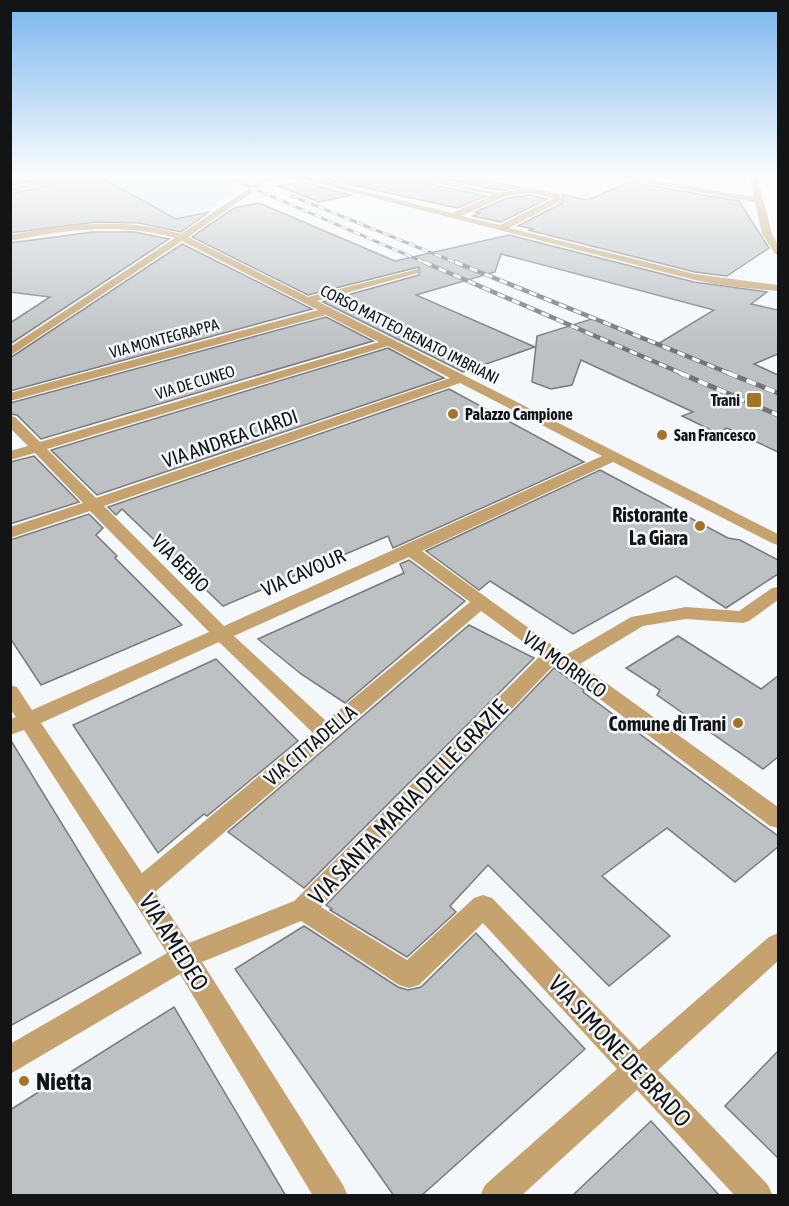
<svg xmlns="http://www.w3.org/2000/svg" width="789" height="1206" font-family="'Asap Condensed',sans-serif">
	<rect width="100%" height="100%" fill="#f4f8fb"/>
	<path fill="#cfe4f8" d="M94,176H217L239,186L233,188L236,190L207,210L195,211L191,214L196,217L188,223L68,203L117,187Z"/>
	<g fill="#bdc1c4" stroke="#777b7e" stroke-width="1.5">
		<path d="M10,176H60L10,185Z"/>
		<path d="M93,176H98L176,219L209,212L181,232L139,223L96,222L10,233V194Z"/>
		<path d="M331,176H385L370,184L375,189L405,179L486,196L457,208L320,178Z"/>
		<path d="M434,176H464L520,187L504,190L487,188Z"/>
		<path d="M301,182L352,195L319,202L278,186Z"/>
		<path d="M629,182L739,201L769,248L727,276L695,272L528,230L534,229L518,226L562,203L563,195L588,200Z"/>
		<path d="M530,195L547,199L501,222L473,216L480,213L475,212L507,198Z"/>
		<path d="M259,203L395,261L509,235L694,282L767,292L751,304L778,310V354L754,364L778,375V452L727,428L717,433L682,416L693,412L581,360L572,385L551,389L532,382L537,336L595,318L658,344L714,310L501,254L495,272L416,295L535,347L463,372L323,302L419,275V267L308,295L192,237L234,208Z"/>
		<path d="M93,232H134L169,239L10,344V323L50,297L10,292V243Z"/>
		<path d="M182,244L312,309L10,391V358Z"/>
		<path d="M326,317L373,341L41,439L17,415L10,414V403Z"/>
		<path d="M388,348L444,378L97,495L51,450Z"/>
		<path d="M449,389L584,462L393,548L388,536L223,606L122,509L116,515L108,507Z"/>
		<path d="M34,456L79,502L10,524V462Z"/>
		<path d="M600,470L728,538L740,540L778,560V574L726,608L676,576L573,634L490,581L479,590L426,551Z"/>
		<path d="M89,514L103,528L96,535L117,556L115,558L182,625L41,685L10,638V540Z"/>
		<path d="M409,560L465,601L345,703L301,674L258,639L404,573L400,564Z"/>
		<path d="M469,625L534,658L304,888L228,832Z"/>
		<path d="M678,636L761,689L778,676V757L763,769L657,695L660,690L626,668Z"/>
		<path d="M216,659L298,741L207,816L204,814L158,853L73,725Z"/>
		<path d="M554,668L584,690L583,692L778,836V847L735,882L667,828L602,876L670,936L609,986L488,865L450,906L456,912L407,957L330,910L332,909L326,905Z"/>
		<path d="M10,739L141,953L10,1026Z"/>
		<path d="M304,926L398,987L408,990L421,987L476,933L585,1049L421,1196H394L235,969Z"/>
		<path d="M174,1007L286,1196H10V1110Z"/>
		<path d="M778,1051V1158L725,1106Z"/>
		<path d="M651,1121L720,1196H572Z"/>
	</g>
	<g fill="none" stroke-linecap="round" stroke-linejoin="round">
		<g fill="#c6a26f" fill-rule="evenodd">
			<path d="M74,176H91L10,192V187Z"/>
			<path d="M267,176H276L188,237L308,297L418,269V273L317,301L778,534V545L772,543L613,462L422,551L566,655L631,617L686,607L739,611L772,588L778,587V600L749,621L743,623L686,619L643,626L580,664L778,807V828L770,826L554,665L321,907L407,960L474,898L483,895L492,898L639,1050L769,937L778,933V961L658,1070L768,1185L773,1196H735L637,1090L521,1196H480L485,1185L617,1069L483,923L419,985L409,988L399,985L301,921L202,962L343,1185L348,1196H313L180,974L10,1074V1044L167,953L24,730L10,735V719L16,717L10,709V685L17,687L32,710L209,632L90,511L10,538V527L83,503L35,453L10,460V451L28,446L10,428V416L15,417L40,442L379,342L326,315L10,401V393L318,310L182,241L10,356V347L175,238C120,222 65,230 10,241V235C68,224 124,217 181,234ZM388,346L450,378L96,498L47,449ZM460,383L602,456L224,626L104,506ZM409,557L470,602L326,721L234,636ZM481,611L541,655L294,901L189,943L155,892ZM219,642L312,732L142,873L41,723Z"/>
			<path d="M288,176H302L452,213L493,195L405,177L376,187L372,185C409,159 462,192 502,192C508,192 514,190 520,189C535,188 547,191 561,195V201L509,228L695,274L778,285V291L727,286L695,280ZM530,193L554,198L500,225L461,216L506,196Z"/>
			<path d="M609,176H628L754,197L749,176H757L772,234L778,245V255L775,254L762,234L755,202Z"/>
			<path d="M757,176L778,177V181Z"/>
		</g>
		<g stroke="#727476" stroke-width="3">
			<g id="rail-far2">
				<path d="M225,176L428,264"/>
				<path d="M292,196L459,264"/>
			</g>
		</g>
		<g stroke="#727476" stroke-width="4.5">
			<g id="rail-far1">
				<path d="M424,262L683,374"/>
				<path d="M455,262L731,374"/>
			</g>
		</g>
		<g stroke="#727476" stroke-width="5">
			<g id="rail">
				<path d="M680,373L778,415"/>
				<path d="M728,373L778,393"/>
			</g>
		</g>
		<use href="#rail-far2" stroke="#f4f8fb" stroke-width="2" stroke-dasharray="7" stroke-linecap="butt"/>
		<use href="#rail-far1" stroke="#f4f8fb" stroke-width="3" stroke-dasharray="8" stroke-linecap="butt"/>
		<use href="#rail" stroke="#f4f8fb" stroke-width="4" stroke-dasharray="10" stroke-linecap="butt"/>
	</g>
	<linearGradient id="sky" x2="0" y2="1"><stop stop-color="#79b5ee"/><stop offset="0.51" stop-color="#fafcfd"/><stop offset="1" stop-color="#fafcfd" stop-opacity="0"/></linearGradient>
	<rect width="789" height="345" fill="url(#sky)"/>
	<g fill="#a37428" stroke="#f4f8fb" stroke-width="2">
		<rect x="746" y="392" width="16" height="16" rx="3"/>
		<circle cx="453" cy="414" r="6"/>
		<circle cx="662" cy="435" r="6"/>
		<circle cx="700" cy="526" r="6"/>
		<circle cx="738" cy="723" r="6"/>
		<circle cx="24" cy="1081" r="6"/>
	</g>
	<g text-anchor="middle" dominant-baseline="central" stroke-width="5" stroke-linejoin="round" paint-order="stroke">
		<g font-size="16" fill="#131415" stroke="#f4f8fb">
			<text transform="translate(410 334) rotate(27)">CORSO MATTEO RENATO IMBRIANI</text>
			<text transform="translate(164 338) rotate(-15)">VIA MONTEGRAPPA</text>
			<text transform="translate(195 382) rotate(-17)">VIA DE CUNEO</text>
		</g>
		<g font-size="16" font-weight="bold" fill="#131415" stroke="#f4f8fb" text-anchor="start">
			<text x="740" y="400" text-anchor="end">Trani</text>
			<text x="465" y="414">Palazzo Campione</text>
			<text x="674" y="435">San Francesco</text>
		</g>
		<g font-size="20" fill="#131415" stroke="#f4f8fb">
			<text transform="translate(230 438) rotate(-19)">VIA ANDREA CIARDI</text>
			<text transform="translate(181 563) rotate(45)">VIA BEBIO</text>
			<text transform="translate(303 572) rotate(-24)">VIA CAVOUR</text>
			<text transform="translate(565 664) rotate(36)">VIA MORRICO</text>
			<text transform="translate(310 745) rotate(-40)">VIA CITTADELLA</text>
		</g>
		<g font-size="20" font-weight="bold" fill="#131415" stroke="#f4f8fb" text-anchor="end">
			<text x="688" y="514">Ristorante<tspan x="688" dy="23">La Giara</tspan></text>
			<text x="726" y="723">Comune di Trani</text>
		</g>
		<g font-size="24" fill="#131415" stroke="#f4f8fb">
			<text transform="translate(408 802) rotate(-46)">VIA SANTA MARIA DELLE GRAZIE</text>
			<text transform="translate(174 942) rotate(58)">VIA AMEDEO</text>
			<text transform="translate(620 1051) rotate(47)">VIA SIMONE DE BRADO</text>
		</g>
		<g font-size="24" font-weight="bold" fill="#131415" stroke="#f4f8fb" text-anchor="start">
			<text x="36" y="1081">Nietta</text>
		</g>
	</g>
	<rect width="789" height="1206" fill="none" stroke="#131415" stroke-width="24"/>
</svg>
